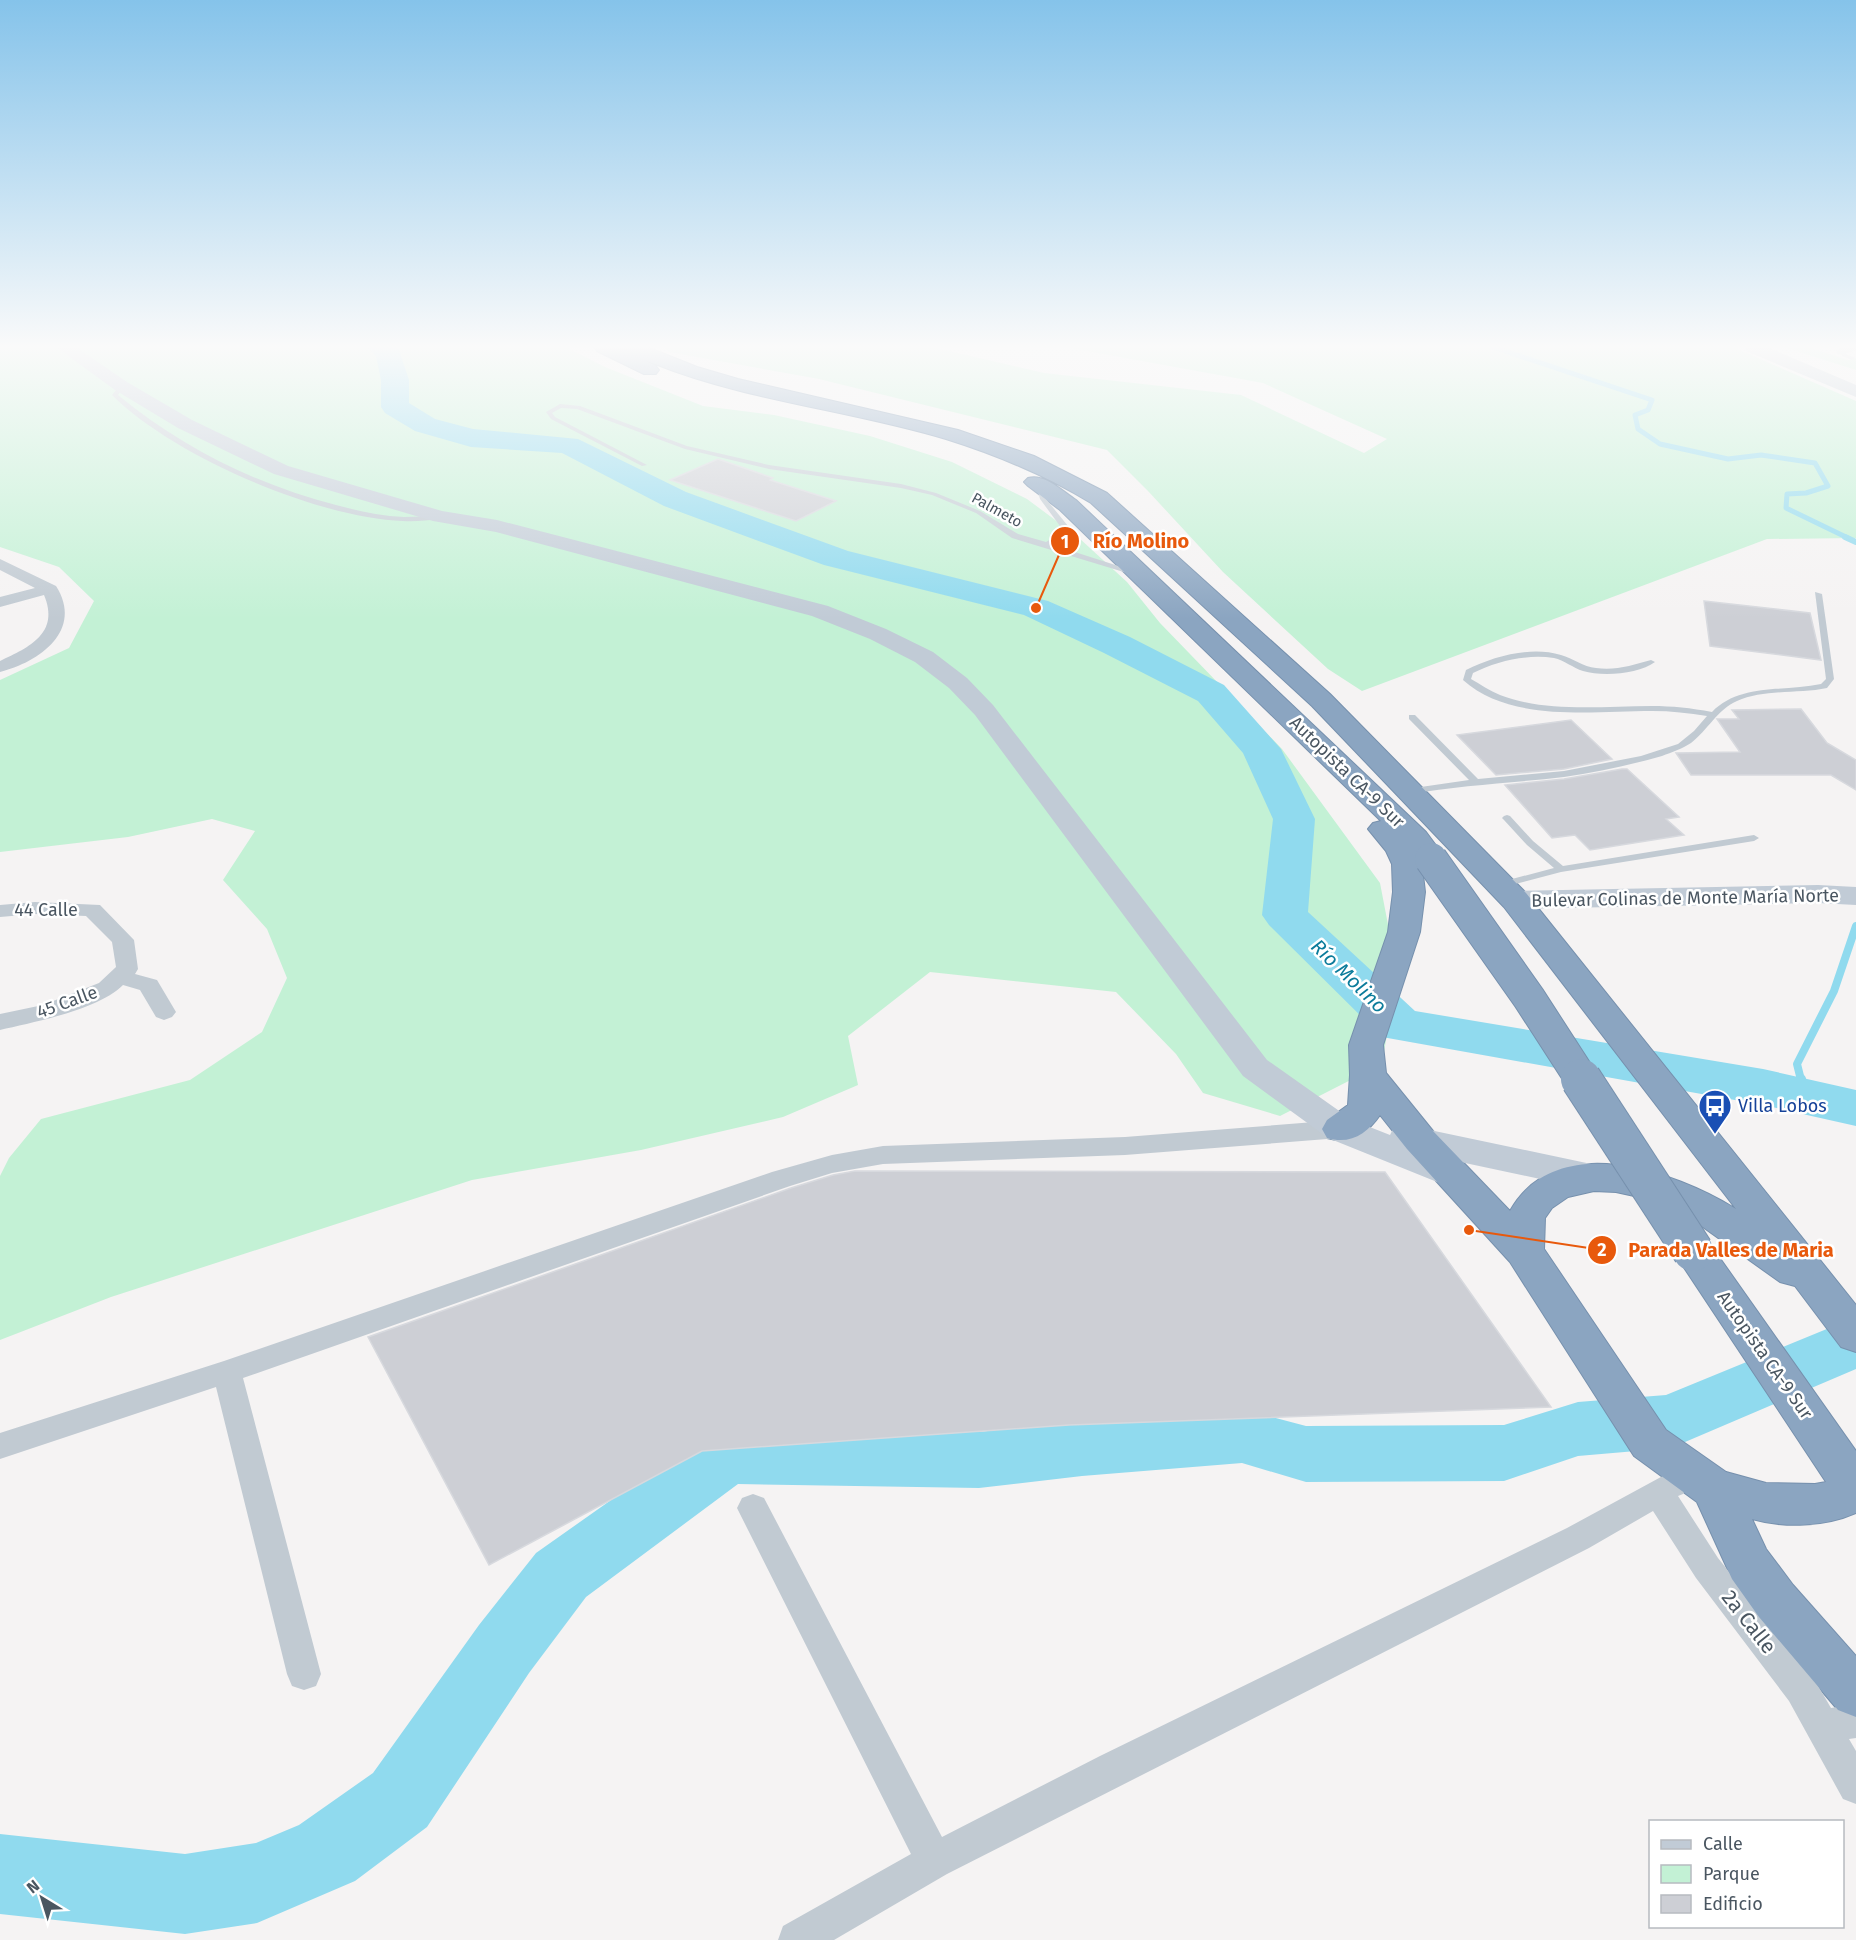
<svg xmlns="http://www.w3.org/2000/svg" width="1856" height="1940" font-family="'Fira Sans',sans-serif">
	<rect width="100%" height="100%" fill="#f5f3f3"/>
	<g fill="#c3f1d5">
		<path d="M0,347H566L605,367L703,406L774,415L870,436L952,462L1027,499L1078,537L1127,582L1160,623L1282,749L1380,883L1390,935L1396,981L1382,1064L1280,1116L1203,1093L1176,1054L1116,992L930,972L848,1036L858,1085L783,1117L641,1150L472,1180L111,1297L0,1340V1176L9,1158L41,1119L190,1080L262,1032L287,978L267,929L223,880L255,831L212,819L128,837L0,852V680L69,648L94,601L59,567L0,547Z"/>
		<path d="M664,347H932L1044,373L1241,395L1364,453L1387,439L1263,383L1065,347H1733L1856,401V538L1767,539L1362,691L1328,669L1223,572L1148,491L1107,450L819,379L669,352Z"/>
		<path d="M1784,347H1808L1848,360L1856,358V370Z"/>
	</g>
	<g fill="none" stroke-linecap="round" stroke-linejoin="round">
		<path stroke="#90daee" stroke-width="5" d="M1493,347L1652,400L1648,410L1635,415L1638,429L1660,444L1728,459L1761,455L1815,463L1828,486L1806,493L1787,494L1786,508L1848,538"/>
		<path stroke="#90daee" stroke-width="6" d="M1845,537L1856,542"/>
		<path stroke="#90daee" stroke-width="8" d="M1801,1080L1797,1064L1834,991L1856,926"/>
		<path stroke="#90daee" stroke-width="10" d="M1801,1079L1806,1097"/>
		<g fill="#90daee" fill-rule="evenodd">
			<path d="M367,347H398L409,380V403L435,419L473,429L578,439L686,492L848,551L1048,601L1130,637L1224,685L1281,749L1315,819L1308,912L1415,1011L1763,1069L1856,1090V1126L1763,1105L1382,1037L1269,925L1262,915L1273,819L1243,753L1198,701L1104,653L1024,615L824,565L664,506L562,453L471,447L415,431L385,413L381,407V380L376,356Z"/>
			<path d="M1856,1317V1369L1671,1448L1578,1456L1504,1481L1306,1482L1242,1463L1082,1476L979,1488L738,1484L586,1597L529,1673L427,1827L355,1881L257,1923L185,1934L0,1914V1834L185,1854L256,1843L299,1825L373,1773L479,1625L536,1553L689,1445L737,1428L979,1432L1082,1420L1242,1409L1306,1426L1504,1425L1578,1402L1666,1395Z"/>
		</g>
	</g>
	<g fill="#cdcfd5" stroke="#d7d9de" stroke-width="1.5">
		<path d="M718,459L773,478L770,480L836,501L796,521L670,480Z"/>
		<path d="M1704,601L1810,613L1821,660L1710,646Z"/>
		<path d="M1801,709L1827,743L1856,760V790L1831,775H1691L1676,753L1740,752L1717,719H1739L1732,710Z"/>
		<path d="M1571,720L1612,759L1564,769L1496,775L1457,735Z"/>
		<path d="M1622,769H1627L1679,817L1666,819L1684,835L1590,850L1575,835L1552,838L1505,785L1564,779Z"/>
		<path d="M855,1171L1385,1172L1551,1407L1069,1425L702,1451L489,1565L368,1337L791,1188L833,1175Z"/>
	</g>
	<g fill="none" stroke-linecap="round" stroke-linejoin="round">
		<g stroke="#7690ad" stroke-width="2">
			<g id="highway">
				<path d="M594,347H618L656,366L659,370L656,374H644L597,351Z"/>
				<path d="M623,347H647L697,367L738,379L958,430L1034,456L1107,493L1330,694L1526,893L1856,1305V1352L1841,1347L1795,1286L1780,1282L1693,1220L1648,1199L1616,1192L1594,1191L1568,1197L1552,1208L1545,1218L1544,1249L1666,1430L1726,1472L1766,1483L1815,1484L1826,1482L1673,1251L1679,1240L1693,1236L1707,1240L1856,1451V1513C1825,1527 1784,1528 1752,1519L1766,1549L1793,1585L1856,1656V1717L1838,1710L1759,1617L1732,1579L1697,1502L1634,1456L1510,1262L1407,1149L1380,1115C1367,1134 1350,1145 1327,1138L1322,1129L1327,1120L1348,1105L1350,1075L1349,1045L1388,932L1393,892L1392,864L1386,851L1368,829L1373,823L1381,821L1060,510L1028,486L1024,482L1028,478C1045,473 1062,491 1076,500L1426,832L1446,859L1442,865L1431,868L1422,866L1425,892L1420,932L1383,1045L1386,1073L1433,1131L1510,1211C1556,1129 1674,1171 1736,1209L1504,907L1312,706L1091,503C1045,475 997,455 946,439C850,410 748,401 655,364C645,360 630,356 623,347Z"/>
			</g>
		</g>
		<g fill="#c1cad2" fill-rule="evenodd">
			<path d="M1840,350H1844L1846,354L1855,358L1852,360L1842,356Z"/>
			<path d="M121,384L124,386L118,395C181,447 257,485 336,505C358,511 381,516 404,517C416,517 428,516 440,515L443,517L440,519C428,520 415,522 403,521C317,518 173,456 112,395Z"/>
			<path d="M560,404L580,406L687,446L769,465L901,484L936,493L980,511L1018,534L1046,542L1061,533L1060,526L1040,499L1036,484L1041,483L1046,499L1068,526V536L1053,545L1134,571L1127,573L1012,538L976,513L932,495L901,488L769,469L685,449L577,409L561,408L552,413L555,417L647,465L642,466L551,419L546,412Z"/>
			<path d="M1815,592L1822,594L1834,679L1827,688C1799,694 1763,689 1737,701C1717,710 1708,730 1691,743C1682,749 1672,752 1662,756C1630,765 1597,772 1564,777C1513,783 1461,785 1410,794L1405,791L1407,789L1469,780L1409,719V715H1415L1478,779L1564,771L1641,756L1678,744L1694,731L1707,716C1689,713 1671,711 1652,711C1592,711 1511,723 1463,680L1466,670C1494,656 1531,646 1561,655C1573,658 1583,667 1596,668C1615,671 1633,665 1651,660L1655,662C1639,674 1603,677 1583,671C1573,668 1564,660 1554,658C1526,654 1497,661 1473,673L1471,679C1480,684 1490,691 1500,695C1548,713 1601,706 1652,706C1672,706 1691,708 1712,712C1740,683 1784,692 1821,684L1826,679Z"/>
			<path d="M1507,815L1510,816L1533,841L1563,866L1754,835L1759,838L1754,841L1561,872L1500,888L1495,885L1497,883L1554,868L1527,845L1504,820L1502,818L1504,816Z"/>
		</g>
		<g fill="#c1cad2" fill-rule="evenodd">
			<path d="M1841,347H1856V350L1842,355L1838,354L1836,351Z"/>
			<path d="M0,559L56,586C84,630 40,662 0,672V661C30,647 60,633 44,595L0,607V597L35,588L0,570Z"/>
			<path d="M35,902L100,905L134,940L138,969L135,974L157,980L176,1012L172,1017L164,1020L156,1017L140,990L123,985C98,1010 34,1022 0,1030V1014L43,1005L99,983L116,967L112,942L86,916L35,914L0,917V905Z"/>
			<path d="M1340,1120L1349,1123L1353,1129L1349,1135L1340,1138L1125,1155L883,1164L832,1173L790,1186L243,1378L321,1674L316,1686L304,1690L292,1686L287,1674L216,1387L0,1459V1433L224,1361L772,1172L832,1155L883,1146L1125,1137Z"/>
			<path d="M1672,1471L1683,1474L1688,1484L1683,1494L1678,1496L1718,1558L1813,1677L1831,1708L1856,1704V1738L1849,1739L1856,1751V1804L1843,1799L1789,1701L1696,1578L1653,1511L1589,1548L947,1874L834,1940H778L783,1926L911,1854L742,1518L737,1508L742,1498L753,1494L764,1498L942,1837L1100,1756L1567,1528Z"/>
		</g>
		<g fill="#c1cbd6" fill-rule="evenodd">
			<path d="M56,347H76L127,382L192,420L288,466L442,511L497,520L828,606L886,629L933,652L967,678L993,705L1267,1060L1352,1120L1390,1135L1393,1129L1406,1125L1596,1165L1609,1169L1614,1178L1609,1187L1596,1191L1451,1160L1465,1166L1470,1175L1465,1184L1452,1188L1328,1138L1243,1076L975,715L949,688L915,662L870,639L812,616L496,532L433,521L274,474L178,428L115,390Z"/>
			<path d="M1744,347H1767L1856,385V397L1746,351Z"/>
			<path d="M1818,885L1856,887V905L1818,903L1515,909L1504,906L1500,900L1504,894L1515,891Z"/>
		</g>
		<use href="#highway" fill="#8ba5c1" fill-rule="evenodd"/>
		<g stroke="#7690ad" stroke-width="34" stroke-linecap="butt">
			<path id="highway-bridge-far1" d="M1431,859L1529,998L1582,1080"/>
		</g>
		<g stroke="#7690ad" stroke-width="42" stroke-linecap="butt">
			<path id="highway-bridge" d="M1581,1079L1693,1251"/>
		</g>
		<use href="#highway-bridge-far1" stroke="#8ba5c1" stroke-width="32"/>
		<use href="#highway-bridge" stroke="#8ba5c1" stroke-width="40"/>
	</g>
	<linearGradient id="sky" x2="0" y2="1"><stop stop-color="#85c3ea"/><stop offset="0.56" stop-color="#fafafa"/><stop offset="1" stop-color="#fafafa" stop-opacity="0"/></linearGradient>
	<rect width="1856" height="619" fill="url(#sky)"/>
	<defs>
		<g id="bus-pin" transform="scale(1.725)"><path d="M0 17L-7.5 6A9.5 9.5 0 1 1 7.5 6Z" fill="#1a4fb4" stroke="#fff"/><path d="M-5-6H5V4H4V6H2V4H-2V6H-4V4H-5ZM-3.5-4V0h7V-4ZM-3.5 1.2v1.5H-2V1.2ZM2 1.2v1.5H3.5V1.2Z" fill="#fff"/></g>
	</defs>
	<g fill-rule="evenodd">
		<use href="#bus-pin" x="1715" y="1106"/>
	</g>
	<g text-anchor="middle" dominant-baseline="central" stroke-width="5" stroke-linejoin="round" paint-order="stroke">
		<g font-size="15" fill="#4a5661" stroke="#fff">
			<text transform="translate(997 510) rotate(29)">Palmeto</text>
		</g>
		<g font-size="18" fill="#4a5661" stroke="#fff">
			<text transform="translate(1347 772) rotate(44)">Autopista CA-9 Sur</text>
			<text transform="translate(1685 898) rotate(-1)">Bulevar Colinas de Monte María Norte</text>
			<text x="46" y="910">44 Calle</text>
			<text transform="translate(67 1002) rotate(-20)">45 Calle</text>
			<text transform="translate(1765 1355) rotate(55)">Autopista CA-9 Sur</text>
		</g>
		<g font-size="18" fill="#164399" stroke="#fff" text-anchor="start">
			<text x="1738" y="1106">Villa Lobos</text>
		</g>
		<g font-size="20" font-style="italic" fill="#0c7c9b" stroke="#fff">
			<text transform="translate(1349 976) rotate(44)">Río Molino</text>
		</g>
		<g font-size="21" fill="#4a5661" stroke="#fff">
			<text transform="translate(1749 1622) rotate(52)">2a Calle</text>
		</g>
	</g>
	<path fill="none" stroke="#e8590c" stroke-width="2" d="M1036 608L1065 541M1469 1230L1602 1250"/>
	<g fill="#e8590c" stroke="#fff" stroke-width="2">
		<circle cx="1036" cy="608" r="6"/>
		<circle cx="1469" cy="1230" r="6"/>
		<circle cx="1065" cy="541" r="15"/>
		<circle cx="1602" cy="1250" r="15"/>
	</g>
	<g font-size="18" text-anchor="middle" font-weight="bold" fill="#fff">
		<text x="1065" y="548">1</text>
		<text x="1602" y="1256">2</text>
	</g>
	<g font-size="20" text-anchor="middle" font-weight="bold" fill="#e8590c" stroke="#fff" stroke-width="5" stroke-linejoin="round" paint-order="stroke">
		<text x="1141" y="548">Río Molino</text>
		<text x="1731" y="1257">Parada Valles de Maria</text>
	</g>
	<rect x="1649" y="1820" width="195" height="108" fill="#ffffff" stroke="#b7bbc0" stroke-width="1.5"/>
	<rect x="1661" y="1840" width="30" height="9" fill="#c1cbd6" stroke="#b7bbc0" stroke-width="1.5"/>
	<text x="1703" y="1850" font-size="18" fill="#4a5661">Calle</text>
	<rect x="1661" y="1865" width="30" height="18" fill="#c3f1d5" stroke="#b7bbc0" stroke-width="1.5"/>
	<text x="1703" y="1880" font-size="18" fill="#4a5661">Parque</text>
	<rect x="1661" y="1895" width="30" height="18" fill="#cdcfd5" stroke="#b7bbc0" stroke-width="1.5"/>
	<text x="1703" y="1910" font-size="18" fill="#4a5661">Edificio</text>
	<g transform="translate(42 1898) rotate(322)" stroke="#ffffff" stroke-width="4.5" paint-order="stroke">
	<path d="M0-4.5L10 22L0 15L-10 22Z" fill="#4a5661"/>
	<text y="-9" font-size="16" font-weight="bold" text-anchor="middle" fill="#4a5661">N</text>
	</g>
</svg>
